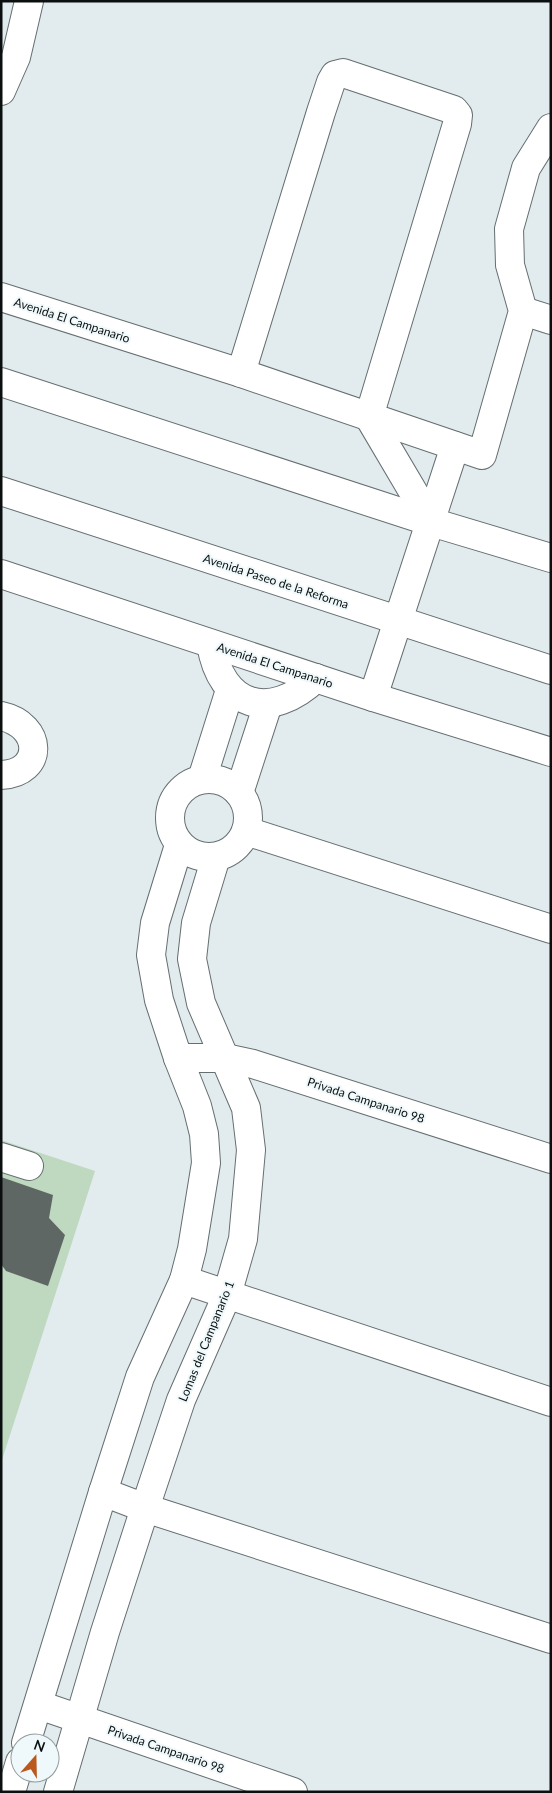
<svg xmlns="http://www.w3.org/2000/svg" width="552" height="1793" font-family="Lato,sans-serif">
	<rect width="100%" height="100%" fill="#e2ecee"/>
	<path fill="#bed9bf" d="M1,1140L95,1171L1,1463Z"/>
	<path fill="#5f6765" d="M1,1177L53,1195L49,1218L65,1235L48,1286L6,1271L1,1264Z"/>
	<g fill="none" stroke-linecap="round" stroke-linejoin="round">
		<g stroke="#656e70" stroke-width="30">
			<g id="minor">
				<path d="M1,91L16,57L29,1"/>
				<path d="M1,297L241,373L482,455L523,311L510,265L509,229L526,168L551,128"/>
				<path d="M523,311L551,320"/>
				<path d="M241,373L321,112L331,82L335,75L343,73L454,110L458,115L457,124L369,417"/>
				<path d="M1,382L431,522L551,558"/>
				<path d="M369,417L431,522"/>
				<path d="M1,491L551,670"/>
				<path d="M1,574L373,697L551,752"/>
				<path d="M211,644C221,707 270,722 316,678"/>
				<path d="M373,697L455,446"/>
				<path d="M1,716C43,725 45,773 1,775"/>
				<path d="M202,779L230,690"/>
				<circle cx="209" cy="818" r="39"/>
				<path d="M239,793L268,704"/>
				<path d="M246,831L551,929"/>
				<path d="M178,1058H225L253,1064L551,1159"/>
				<path d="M1,1157L29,1166"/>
				<path d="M184,1280L551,1402"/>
				<path d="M103,1492L145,1508L551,1639"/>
				<path d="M39,1705L293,1792"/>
				<path d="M26,1743L103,1492L140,1377L184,1280L192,1249L206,1163L204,1134L197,1106L178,1058L159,1000L151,955L155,923L179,845"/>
				<path d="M11,1792L20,1762"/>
				<path d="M58,1792L105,1632L145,1508L181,1400L227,1295L243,1239L251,1150L246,1108L201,1003L192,959L196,923L216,857"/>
			</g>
		</g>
		<use href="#minor" stroke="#fff" stroke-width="28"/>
	</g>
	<g text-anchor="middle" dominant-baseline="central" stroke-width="4" stroke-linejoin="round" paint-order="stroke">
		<g font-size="12" fill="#0c0f0f" stroke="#eff9fb">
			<text transform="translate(72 320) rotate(18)">Avenida El Campanario</text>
			<text transform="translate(276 581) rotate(18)">Avenida Paseo de la Reforma</text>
			<text transform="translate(275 665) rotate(18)">Avenida El Campanario</text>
			<text transform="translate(366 1100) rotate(18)">Privada Campanario 98</text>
			<text transform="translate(206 1341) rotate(-68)">Lomas del Campanario 1</text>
			<text transform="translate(166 1749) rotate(19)">Privada Campanario 98</text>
		</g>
	</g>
	<rect width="552" height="1793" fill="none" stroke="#0c0f0f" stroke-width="5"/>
	<g transform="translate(35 1758) rotate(20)"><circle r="24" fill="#eff9fb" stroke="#949b9d"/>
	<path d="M0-4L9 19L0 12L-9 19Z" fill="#ba581d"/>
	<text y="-8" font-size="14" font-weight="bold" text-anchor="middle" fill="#0c0f0f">N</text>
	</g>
</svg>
